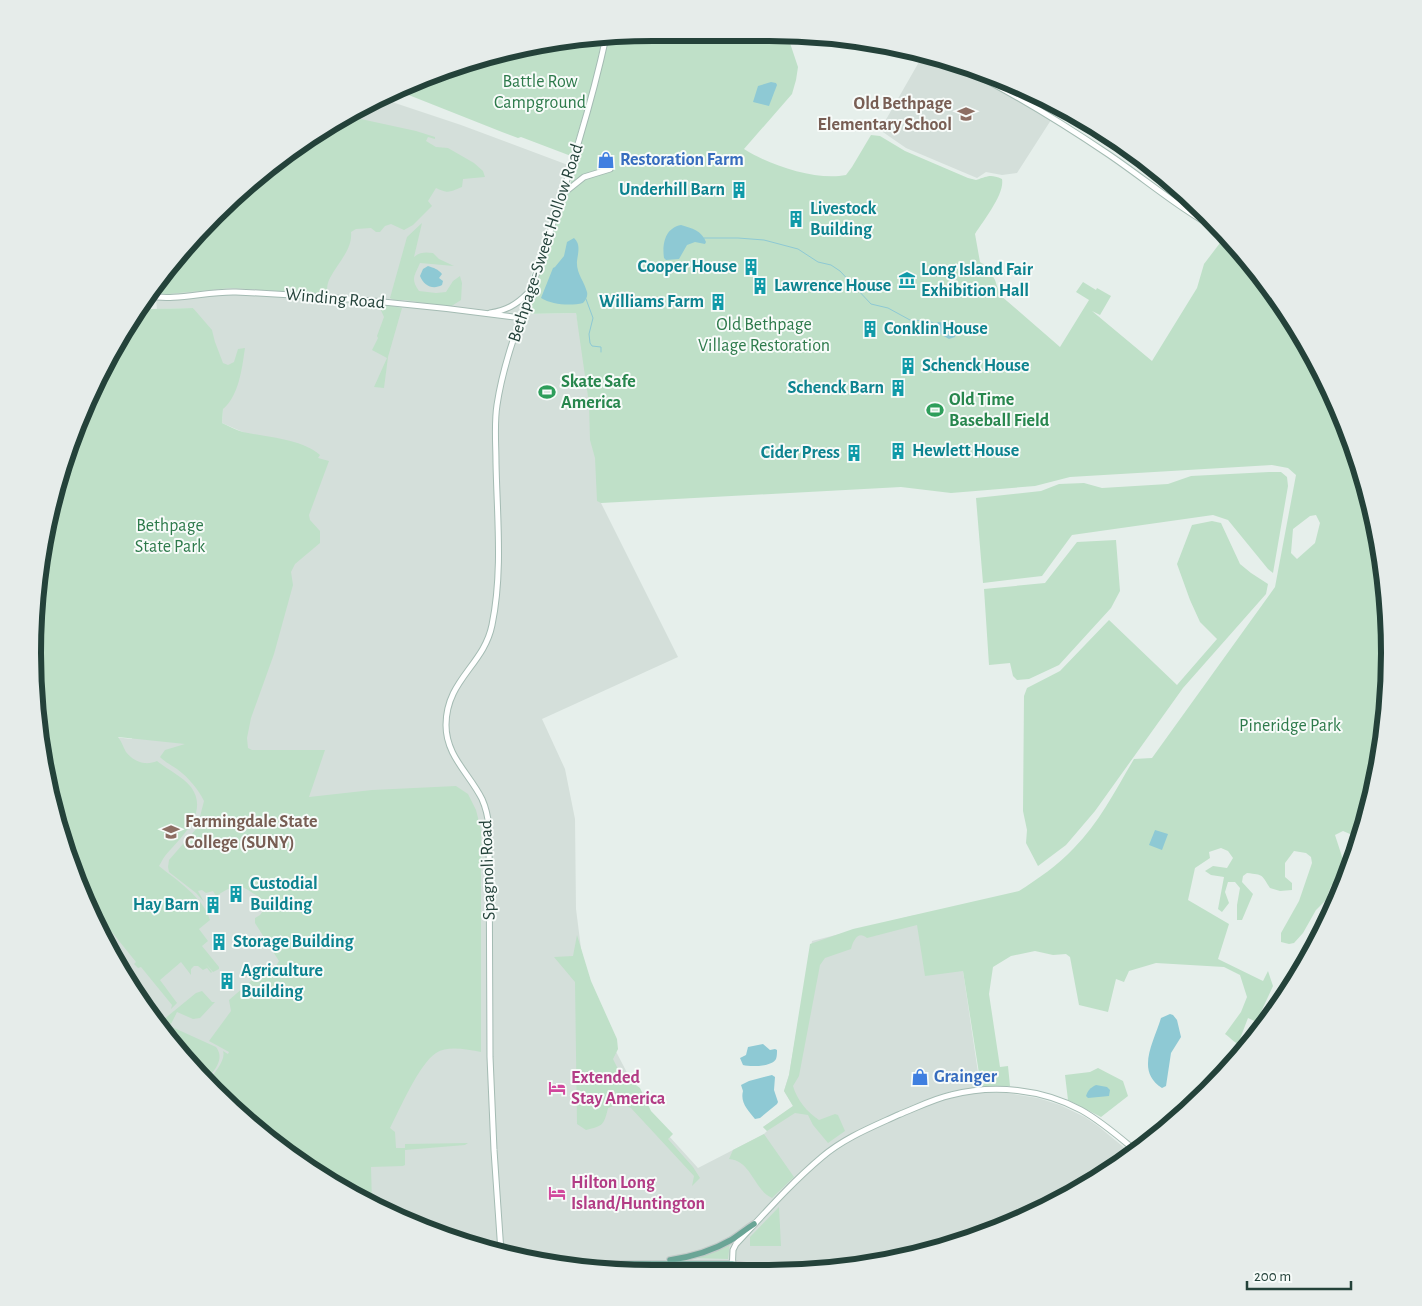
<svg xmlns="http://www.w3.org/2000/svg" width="1422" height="1306" font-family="'Alegreya Sans',sans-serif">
	<rect width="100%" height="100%" fill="#e6efeb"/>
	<g fill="#d4dfda">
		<path d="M923,55L952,64L1036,109L1051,120L1017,173L1002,175L986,172L977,178L906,148L880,130Z"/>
		<path d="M380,96L395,103L461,125L568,165L518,314L576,313L582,345L601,503L678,657L542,719L565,769L575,819L576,909L584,972L610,1040L648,1113L698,1168L764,1134L767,1131L763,1127L793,1106L784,1091L789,1075L812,941L915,915L963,971L981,1093H1007L1038,1098L1060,1105L1085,1117L1098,1126L1132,1154L1113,1169L1006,1226L890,1262L769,1273L572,1268L454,1241L343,1191L244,1119L137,998L80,890L44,774L41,729L132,739L245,433L222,423L225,379L193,308L157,309L155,290L186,244L275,161Z"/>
	</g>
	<g fill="#bfe0c8" fill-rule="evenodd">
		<path d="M653,33L787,34L798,67L796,80L792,94L744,149C769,165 816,181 846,175L852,167L871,135L880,136L905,151L968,178L976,180C989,176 990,174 1002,179C1005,194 983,221 975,234L980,262L988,267L995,280L1000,295L1060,347L1089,300L1076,292L1083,282L1096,290L1097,288L1111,296L1100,315L1092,311L1152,361L1197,288L1204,264L1223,239H1226L1227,238L1285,309L1342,416L1378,532L1389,653L1378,774L1358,839L1357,837L1343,831L1335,835L1346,869L1342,878L1331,886L1326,900L1316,910L1303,933L1294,943L1289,944L1281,942V933L1299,901L1312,863L1311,857L1306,853L1294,851L1285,863V877L1292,883V890L1280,891L1270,888C1261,874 1264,875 1247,873L1243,876L1242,882L1253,894L1242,920H1237V905L1240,888L1235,882H1228L1225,892L1229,903L1222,912L1218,909L1224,877L1211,875L1205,871L1213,866L1227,868L1233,858L1228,851L1221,848L1209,852L1210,858L1195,868L1188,900L1229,924L1218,959L1263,981L1268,971L1273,986L1261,1012L1267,1019L1263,1025L1248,1018L1238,1044C1232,1041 1230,1037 1225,1034L1241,1012L1247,997L1240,975L1224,967L1156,963L1129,971L1124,982L1116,979L1108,1012L1079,1005L1070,957L1066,954L1053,955L1035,951L1011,956L993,967L989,994L1000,1067L1008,1066L1010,1086H981L963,971L925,976L917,925L867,938C858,930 853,941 851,949L825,958L820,965L799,1076L793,1086C797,1100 807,1112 819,1120L835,1114L838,1115L845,1131L828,1143L813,1125L808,1115L795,1113L767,1131L763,1127L793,1106L784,1091L789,1075L810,944L853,929L1019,891C1038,879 1058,865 1074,848C1099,823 1116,789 1134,759L1152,758L1275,587L1296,475L1288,468L1272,465L1070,477L1035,486L951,493L901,487L601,503L597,501L595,458L590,440L589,404L576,313L525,314L575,170L606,37ZM1316,515L1320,523L1315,543L1297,559L1291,553L1293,529L1310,516Z"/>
		<path d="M602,38L594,79L571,156L521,137L518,138L502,132L396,90L532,44Z"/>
		<path d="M977,71L1007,80L1040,98L1036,104Z"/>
		<path d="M347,116L416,131L435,137V139L428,137L426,141L436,147L448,148L474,163L483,171L485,177L463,179L462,187C449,192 449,194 436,188L428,201L432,206L413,225L404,230L391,224L385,226L380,232H376L371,228L356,229L351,232C353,249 337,264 330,278C327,283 327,289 327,294L231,288L168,294L151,293L186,244L275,161Z"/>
		<path d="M1097,128L1114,137L1210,217L1174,194L1099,139L1096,133Z"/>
		<path d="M422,223L414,257C420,252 425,252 433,253L439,259L454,266L420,263C415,275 410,279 419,291L436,293L446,292L453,281L460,276L462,283L461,300L450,307L405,300H394L390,298L407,237Z"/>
		<path d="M382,304L402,308L388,357L384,388L374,387L387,358L372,350L378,338L377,336L384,317L379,306Z"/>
		<path d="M143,305L151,309L193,308L212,330L215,342L223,363L228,365L234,362L238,349L245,348C242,368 239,396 223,409L222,423C229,426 236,430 243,432C266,437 302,439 320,455L318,458L329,461L309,515L310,520L320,531V543L295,564L291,572L293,585L274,654L251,718L247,738L248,748L252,750H325L309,797L372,790L456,786L468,794L476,810L481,830V1052C467,1050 449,1045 436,1053C419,1064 400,1109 390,1128L395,1132L396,1148H405V1144L468,1143L465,1145L405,1150V1165L403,1166L371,1167L372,1204L343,1191L244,1119L209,1080C215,1072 226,1060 223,1051L228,1054L229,1052L209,1041L231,1011L229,1000L251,981L253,978L251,975L257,970L256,968L259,967L263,971L276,966L279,961L255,923V918L260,915L265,908L262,899C240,885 240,881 216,896L213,891L206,893L202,890L198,891L204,902L196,893L169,872L168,867L169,860L197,828L204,801C198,789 189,778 177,769C171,765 165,762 160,757L165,750L185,744L118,737C122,742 123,747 126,752C134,762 146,766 157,761C168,770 182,776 191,787C210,813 180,838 165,856C162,860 161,863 159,866C175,879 204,898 210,920L199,929L208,941L202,946L219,967V969L213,972L206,964L212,972L211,973L207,968L203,970L198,966H194L191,969V975L181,962L160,980L177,1003L171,1009L172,1005L141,967L138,968L134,964L136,962L107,926L104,927L105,924L84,898L80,890L44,774L34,613L54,492L115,343Z"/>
		<path d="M1269,472H1281L1287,477L1288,486L1273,573L1268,569L1228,520L1213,515L1072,535L1042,576L983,583L976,498L1041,491L1059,484L1084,483L1102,488L1168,484L1191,476Z"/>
		<path d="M1212,521L1221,523L1240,564L1251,573L1268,584L1266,594L1183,688L1095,811L1066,845L1038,866L1026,843L1027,830L1023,811L1024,696L1027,688L1060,671L1109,620L1177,685L1217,639L1200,622L1190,600L1177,564L1192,525Z"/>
		<path d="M1116,540L1120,591L1111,608L1059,665L1029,679L1017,680L1013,676L1010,663L989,665L984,589L1045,583L1077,542Z"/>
		<path d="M577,935L591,981L617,1039L618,1049L613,1059L620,1073L640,1088L651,1111L673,1134L668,1139L693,1167L700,1178L692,1186L694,1176L631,1108L622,1103L608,1108C604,1125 603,1126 586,1130L577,1124L575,982L554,957L573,956Z"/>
		<path d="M202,991L212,1002H215L200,1018L193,1019L177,1012L171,1024L163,1020L196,993Z"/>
		<path d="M161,1022L216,1047C225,1059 215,1069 208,1079L159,1023Z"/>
		<path d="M1098,1068L1123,1081L1128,1096L1101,1117L1068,1100L1065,1075L1090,1072Z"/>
		<path d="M764,1134L794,1177L772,1198C754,1190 751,1160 729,1159L733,1150Z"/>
		<path d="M779,1207L781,1246H750V1237Z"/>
		<path d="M730,1243L728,1259L694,1258Z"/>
	</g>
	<g fill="#8ec9d4">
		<path d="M771,82L776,83L777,85L769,106L753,102L758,86Z"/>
		<path d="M681,225C692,228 702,231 706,242L705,244L695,242L687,245L679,259L666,260L664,258C662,244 665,228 681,225Z"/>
		<path d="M574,238C581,244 578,253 577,261C576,273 584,281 587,292C588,296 586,300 583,303C571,306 552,305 541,298L553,268L555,267L564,256L567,242Z"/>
		<path d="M428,266C434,268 438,269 442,274L439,278L443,281L442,285C433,290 424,286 420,276L423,269Z"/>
		<path d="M938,322C949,323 960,324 955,337L949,339L933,330L934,325Z"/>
		<path d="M1155,830L1168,834L1162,850L1149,845Z"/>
		<path d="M1170,1014L1173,1015L1177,1020L1181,1037L1171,1053L1166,1086L1162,1088C1135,1071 1154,1042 1161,1018Z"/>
		<path d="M763,1044L770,1050L775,1049L777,1050C777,1053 777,1056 776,1059C772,1067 750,1067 743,1065L740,1058L746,1055L748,1047Z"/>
		<path d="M772,1075L775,1077L774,1090L778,1102L777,1104L760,1118L755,1119C748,1110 740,1103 743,1091L741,1085L749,1081Z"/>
		<path d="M1096,1085L1107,1087L1110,1090L1109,1096L1088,1098L1086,1096C1088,1090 1090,1088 1096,1085Z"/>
	</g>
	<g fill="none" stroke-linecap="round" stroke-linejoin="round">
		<g stroke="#8ec9d4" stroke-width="1">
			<path d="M704,238H738L764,240L798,249L818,262L831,265L840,271L871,304L888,308L910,320L929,321L935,324"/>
			<path d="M586,299L593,318L589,334L590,343L592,346L601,347V352"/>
		</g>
		<g stroke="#a4bbb3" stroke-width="7">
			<g id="secondary">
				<path d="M957,65C1010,91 1059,121 1108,154C1145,179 1181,210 1221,231"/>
				<path d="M564,193L584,177L610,169"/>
				<path d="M149,296C177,301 207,291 236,292C331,296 427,305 521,318"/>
				<path d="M490,313C507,310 516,305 528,293"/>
				<path d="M501,1252L494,1150L490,1057L489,827C488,817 486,808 482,799C469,773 446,756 446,725C446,680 484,665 492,625C503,572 497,516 496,463C496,444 494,424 497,405C504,358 523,313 538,269C563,192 589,116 606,37"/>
				<path d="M732,1273L733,1250L736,1244C764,1214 791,1183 822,1157C844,1138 872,1127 898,1115C916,1108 933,1099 951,1095C994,1084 1042,1089 1081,1110C1101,1121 1118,1136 1136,1151"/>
			</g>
		</g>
		<g stroke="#c2cac8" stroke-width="8">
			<g id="primary">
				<path d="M670,1260C691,1257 712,1251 731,1240C739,1235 746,1229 754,1224"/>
				<path d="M555,1264H732L788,1272"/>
			</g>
		</g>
		<use href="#secondary" stroke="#fff" stroke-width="5"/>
		<use href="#primary" stroke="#6aa596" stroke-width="5.5"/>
	</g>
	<defs>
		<g id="school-bare" transform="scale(1.35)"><path d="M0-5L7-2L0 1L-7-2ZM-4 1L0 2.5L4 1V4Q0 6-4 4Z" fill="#8d6e63" stroke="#f7fbf9" stroke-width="2.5" paint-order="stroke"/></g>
		<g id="shop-bare" transform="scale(1.35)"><path d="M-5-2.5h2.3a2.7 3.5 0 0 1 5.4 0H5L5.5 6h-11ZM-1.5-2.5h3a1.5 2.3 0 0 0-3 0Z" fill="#3f7fe0" stroke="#f7fbf9" stroke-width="2.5" paint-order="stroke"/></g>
		<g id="building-bare" transform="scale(1.35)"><path d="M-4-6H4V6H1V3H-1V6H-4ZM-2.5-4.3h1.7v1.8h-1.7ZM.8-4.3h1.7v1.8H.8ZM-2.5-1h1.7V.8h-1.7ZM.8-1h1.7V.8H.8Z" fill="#0f9aa8" stroke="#f7fbf9" stroke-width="2.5" paint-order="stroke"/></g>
		<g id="museum-bare" transform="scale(1.35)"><path d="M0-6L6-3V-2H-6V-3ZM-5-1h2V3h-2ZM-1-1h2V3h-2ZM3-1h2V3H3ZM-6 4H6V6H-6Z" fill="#0f9aa8" stroke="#f7fbf9" stroke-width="2.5" paint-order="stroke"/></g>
		<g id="stadium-bare" transform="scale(1.35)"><path d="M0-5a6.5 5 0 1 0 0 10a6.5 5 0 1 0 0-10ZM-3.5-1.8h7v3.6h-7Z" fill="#2e9e5b" stroke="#f7fbf9" stroke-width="2.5" paint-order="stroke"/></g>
		<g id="university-bare" transform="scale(1.35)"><path d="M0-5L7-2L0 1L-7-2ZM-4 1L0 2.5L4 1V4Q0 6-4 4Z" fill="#8d6e63" stroke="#f7fbf9" stroke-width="2.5" paint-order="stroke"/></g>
		<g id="hotel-bare" transform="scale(1.35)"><path d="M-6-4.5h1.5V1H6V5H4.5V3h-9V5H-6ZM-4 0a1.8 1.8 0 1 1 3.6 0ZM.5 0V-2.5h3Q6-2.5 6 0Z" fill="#d1479c" stroke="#f7fbf9" stroke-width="2.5" paint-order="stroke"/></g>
	</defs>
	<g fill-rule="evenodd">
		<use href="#school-bare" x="966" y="114"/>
		<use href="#shop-bare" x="606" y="160"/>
		<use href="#building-bare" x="739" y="190"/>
		<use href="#building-bare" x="796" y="219"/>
		<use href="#building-bare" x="751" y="267"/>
		<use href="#museum-bare" x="907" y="280"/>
		<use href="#building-bare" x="760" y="286"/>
		<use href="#building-bare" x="718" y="302"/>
		<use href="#building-bare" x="870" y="329"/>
		<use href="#building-bare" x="908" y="366"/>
		<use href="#building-bare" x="898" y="388"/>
		<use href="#stadium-bare" x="547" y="392"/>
		<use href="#stadium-bare" x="935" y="410"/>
		<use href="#building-bare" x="898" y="451"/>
		<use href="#building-bare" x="854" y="453"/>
		<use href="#university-bare" x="171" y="832"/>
		<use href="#building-bare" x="236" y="894"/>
		<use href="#building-bare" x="213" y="905"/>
		<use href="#building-bare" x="219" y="942"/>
		<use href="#building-bare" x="227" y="981"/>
		<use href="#shop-bare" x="920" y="1077"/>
		<use href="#hotel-bare" x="557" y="1088"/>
		<use href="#hotel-bare" x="557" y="1193"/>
	</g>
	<g text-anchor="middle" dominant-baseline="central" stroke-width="4" stroke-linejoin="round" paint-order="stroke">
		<g font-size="18" fill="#2d7a4b" stroke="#f7fbf9">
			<text x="540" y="82">Battle Row<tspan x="540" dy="21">Campground</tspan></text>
			<text x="764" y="325">Old Bethpage<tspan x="764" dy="21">Village Restoration</tspan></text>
			<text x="170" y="526">Bethpage<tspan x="170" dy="21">State Park</tspan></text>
			<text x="1290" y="726">Pineridge Park</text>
		</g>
		<g font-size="18" font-weight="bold" fill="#785e54" stroke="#f7fbf9" text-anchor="end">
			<text x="952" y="104">Old Bethpage<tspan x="952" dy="21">Elementary School</tspan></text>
			<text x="185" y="822" text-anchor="start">Farmingdale State<tspan x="185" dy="21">College (SUNY)</tspan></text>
		</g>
		<g font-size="18" font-weight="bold" fill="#366cbe" stroke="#f7fbf9" text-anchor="start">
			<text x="620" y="160">Restoration Farm</text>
			<text x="934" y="1077">Grainger</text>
		</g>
		<g font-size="18" font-weight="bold" fill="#0d838f" stroke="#f7fbf9" text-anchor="start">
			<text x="725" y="190" text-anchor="end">Underhill Barn</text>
			<text x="810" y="209">Livestock<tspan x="810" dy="21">Building</tspan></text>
			<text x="737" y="267" text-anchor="end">Cooper House</text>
			<text x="921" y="270">Long Island Fair<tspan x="921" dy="21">Exhibition Hall</tspan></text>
			<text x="774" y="286">Lawrence House</text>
			<text x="704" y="302" text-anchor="end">Williams Farm</text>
			<text x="884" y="329">Conklin House</text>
			<text x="922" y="366">Schenck House</text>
			<text x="884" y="388" text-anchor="end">Schenck Barn</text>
			<text x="912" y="451">Hewlett House</text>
			<text x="840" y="453" text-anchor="end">Cider Press</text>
			<text x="250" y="884">Custodial<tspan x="250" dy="21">Building</tspan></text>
			<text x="199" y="905" text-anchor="end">Hay Barn</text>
			<text x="233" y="942">Storage Building</text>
			<text x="241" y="971">Agriculture<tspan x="241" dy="21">Building</tspan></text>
		</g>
		<g font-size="18" fill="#24423a" stroke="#f7fbf9">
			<text transform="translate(546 243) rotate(-72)">Bethpage-Sweet Hollow Road</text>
			<text transform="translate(335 299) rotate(5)">Winding Road</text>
			<text transform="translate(488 870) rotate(-92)">Spagnoli Road</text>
		</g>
		<g font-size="18" font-weight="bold" fill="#27864d" stroke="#f7fbf9" text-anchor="start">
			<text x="561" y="382">Skate Safe<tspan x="561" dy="21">America</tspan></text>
			<text x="949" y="400">Old Time<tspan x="949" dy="21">Baseball Field</tspan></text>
		</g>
		<g font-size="18" font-weight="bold" fill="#b23c85" stroke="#f7fbf9" text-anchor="start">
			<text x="571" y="1078">Extended<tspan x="571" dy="21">Stay America</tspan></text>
			<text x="571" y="1183">Hilton Long<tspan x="571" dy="21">Island/Huntington</tspan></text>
		</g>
	</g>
	<path d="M0 0H1422V1306H0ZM653 41H769A612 612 0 0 1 1381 653V653A612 612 0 0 1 769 1265H653A612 612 0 0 1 41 653V653A612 612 0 0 1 653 41Z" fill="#e6ecea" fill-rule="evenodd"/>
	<path fill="none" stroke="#24423a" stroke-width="6" d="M653 41H769A612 612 0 0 1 1381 653V653A612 612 0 0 1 769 1265H653A612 612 0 0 1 41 653V653A612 612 0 0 1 653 41Z"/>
	<path d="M1247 1281v8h104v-8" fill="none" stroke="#24423a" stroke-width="2.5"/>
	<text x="1254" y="1281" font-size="15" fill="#24423a" stroke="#f7fbf9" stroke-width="4" paint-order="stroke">200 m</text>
</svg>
